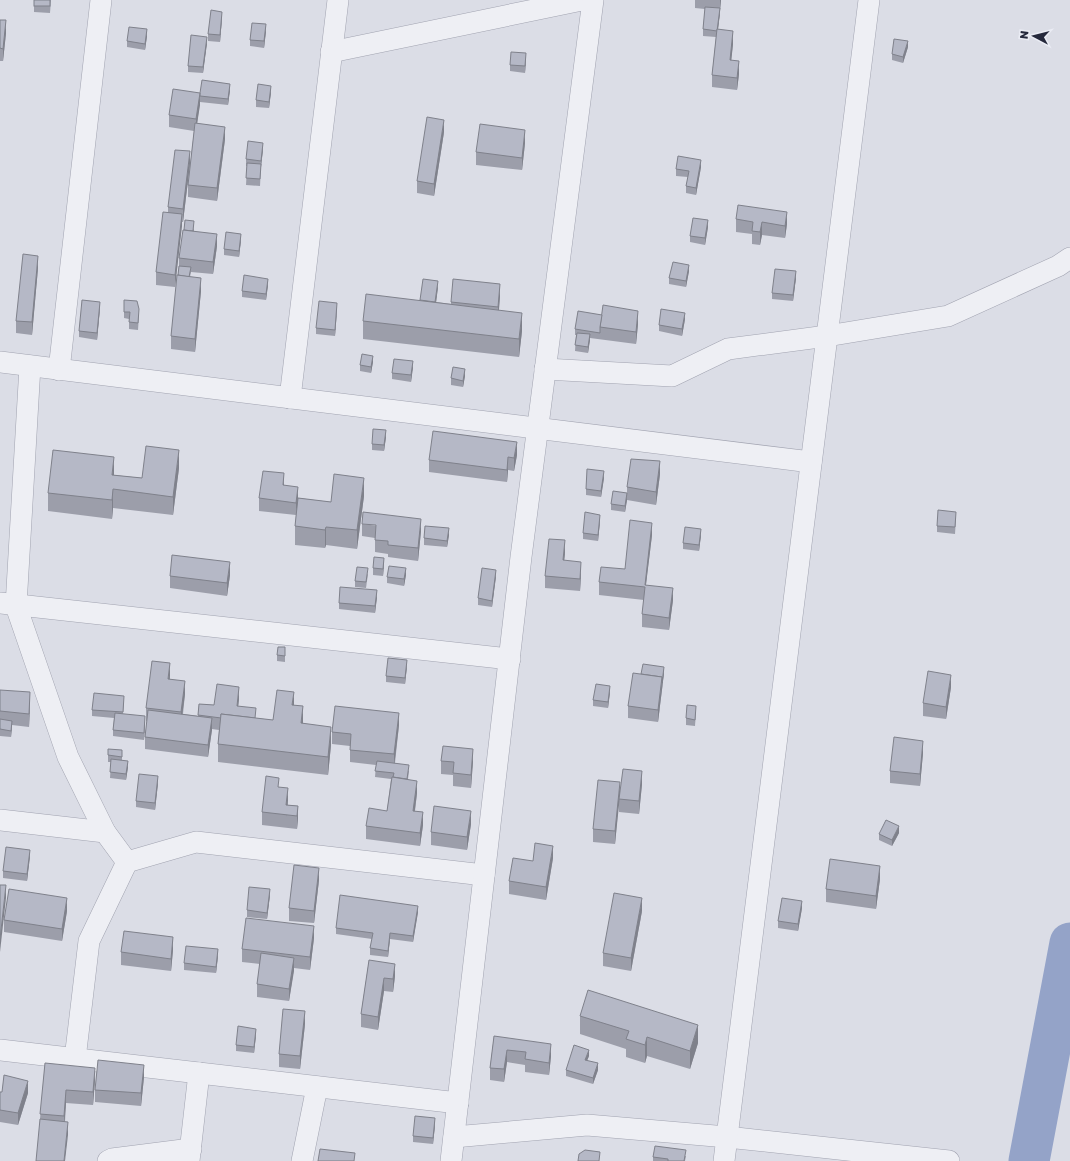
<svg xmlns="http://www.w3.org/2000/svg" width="1070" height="1161" font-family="'Golos Text',sans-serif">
	<rect width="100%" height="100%" fill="#dbdde6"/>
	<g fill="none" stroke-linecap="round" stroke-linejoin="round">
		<path stroke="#94a3c8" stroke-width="41" d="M1029,1161L1070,943"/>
		<g stroke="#a1a3b0" stroke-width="22">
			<g id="minor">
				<path d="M331,52L582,0"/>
				<path d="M0,362L811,462"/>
				<path d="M30,366L16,606L68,757L105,832L127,862"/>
				<path d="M545,369L672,376L728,349L827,336L948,316L1058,266L1070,258"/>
				<path d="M59,370L101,0"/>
				<path d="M290,398L338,0"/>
				<path d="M0,603L510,659"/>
				<path d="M0,820L105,832"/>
				<path d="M0,1050L458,1103"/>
				<path d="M75,1059L89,941L127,862L196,842L484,875"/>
				<path d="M454,1137L587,1125L727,1137L949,1161"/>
				<path d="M108,1161L112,1159L191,1149"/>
				<path d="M189,1161L199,1073"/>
				<path d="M302,1161L317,1087"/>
				<path d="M451,1161L521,557L593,0"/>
				<path d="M724,1161L869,0"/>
			</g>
		</g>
		<use href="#minor" stroke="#eeeff4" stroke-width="21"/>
	</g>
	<g fill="#9c9eaa">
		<path d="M34,0H51L50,13L34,12Z"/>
		<path d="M695,0H721L718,29L733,44L731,60L739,74L737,90L712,87V75L716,37L703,36V29L705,9L695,8Z"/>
		<path d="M222,18L220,42L208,41V34Z"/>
		<path d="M0,20L6,33L3,61H0Z"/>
		<path d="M266,31L264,48L250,46V40Z"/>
		<path d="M147,36L145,50L127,47V41Z"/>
		<path d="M207,43L203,73L188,72V66Z"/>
		<path d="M908,47L903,63L892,60V54Z"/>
		<path d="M526,60L525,73L510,71V65Z"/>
		<path d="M230,90L228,105L200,102L197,123L225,139L217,201L188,197V185L194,131L169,127V115L200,93Z"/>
		<path d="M271,92L269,108L256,107V100Z"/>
		<path d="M444,132L434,196L417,193V181Z"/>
		<path d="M525,143L522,170L476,165V152Z"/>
		<path d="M263,149L261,167L260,186L246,185L247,166H246V159Z"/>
		<path d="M190,164L183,222H182L175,287L156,285V272L168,212V207Z"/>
		<path d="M701,167L696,195L686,193V186L688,177L676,176V169Z"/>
		<path d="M736,219L787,224L785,238L762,235L760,245L752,244V234L736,232Z"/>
		<path d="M708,227L705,245L690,242V236Z"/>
		<path d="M194,228V231L217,246L213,274L191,272L190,277L201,291L195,352L171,349V336L179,266V258Z"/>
		<path d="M241,240L239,257L224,255V249Z"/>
		<path d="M38,268L32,335L16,333V321Z"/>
		<path d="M689,271L686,287L669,284V278Z"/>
		<path d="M796,278L793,301L772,299V293Z"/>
		<path d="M268,285L266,300L242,297V291Z"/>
		<path d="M438,287L436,302L451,304V302L500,296L499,310L522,331L519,357L363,339V321L420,300Z"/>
		<path d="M124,300L139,315L138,330L129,329V319L124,318Z"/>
		<path d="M100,308L97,340L79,337V331Z"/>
		<path d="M337,309L335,336L316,334V328Z"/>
		<path d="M685,319L682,336L659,331V325Z"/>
		<path d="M638,324L636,344L590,338L588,353L575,351L576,335H575V329Z"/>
		<path d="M373,362L371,373L360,371V365Z"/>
		<path d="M413,367L411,382L392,379V373Z"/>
		<path d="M465,376L463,387L451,385V378Z"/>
		<path d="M386,437L384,451L372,450V444Z"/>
		<path d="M517,455L514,471L508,470L507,482L429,472V460Z"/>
		<path d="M179,468L173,515L113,508L112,519L48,511V493L114,475L142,478Z"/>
		<path d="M660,474L656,505L627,500L625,512L611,510V504L627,493V487Z"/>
		<path d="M604,478L601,497L586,495V489Z"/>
		<path d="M284,485L298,498L331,502L364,496L357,549L326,545L325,548L295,545V526L296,515L259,511V498Z"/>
		<path d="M956,518L955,534L937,532V526Z"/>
		<path d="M600,521L598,541L583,539V533Z"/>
		<path d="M362,524L421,531L418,561L388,557V554L375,552V538L362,536Z"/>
		<path d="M449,535L447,547L424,545V538Z"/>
		<path d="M652,535L646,585L673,600L669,630L642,627V614L644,600L599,595V582L625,569Z"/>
		<path d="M701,535L699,551L683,549V543Z"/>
		<path d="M565,553L564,560L581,574L580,591L545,588V576Z"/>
		<path d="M384,564L383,576L373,575V568Z"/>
		<path d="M368,574L366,588L355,587V581Z"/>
		<path d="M230,575L227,596L170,588V576Z"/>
		<path d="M406,575L404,586L387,583V577Z"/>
		<path d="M496,576L492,607L478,605V598Z"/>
		<path d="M377,597L375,613L339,609V603Z"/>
		<path d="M285,654V662L277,661V655Z"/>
		<path d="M407,666L405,684L386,682V676Z"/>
		<path d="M664,673L658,722L628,718V706L641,674Z"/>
		<path d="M170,676V679L185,694L183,714L198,716L199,704L214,705L239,699L238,706L256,718L273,720L294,705L303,723L331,745L328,775L218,762V744L219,730L212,729L208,757L145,749V737L147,721H146V708Z"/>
		<path d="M951,687L946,719L923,716V703Z"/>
		<path d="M0,690L30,704L29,727L12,725L11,737L0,736Z"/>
		<path d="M610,692L608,708L593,706V700Z"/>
		<path d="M124,703L123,714L145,722L144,740L113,736V730L114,718L92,716V710Z"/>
		<path d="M696,712L695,726L686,725V718Z"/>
		<path d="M399,725L395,763L409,771L408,779L417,793L415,811L423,825L420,846L366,839V826L387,811L391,779L375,777L376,765L350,762V746L332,744V732Z"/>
		<path d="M122,750V760L128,767L126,780L110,778L111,762H108V755Z"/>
		<path d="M923,753L920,786L890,783V771Z"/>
		<path d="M441,761H473L471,788L453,786V775L441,774Z"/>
		<path d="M158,783L155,810L136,807V801Z"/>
		<path d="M642,784L639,814L619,812V800L615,844L593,842V829L620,794Z"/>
		<path d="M279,787L288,800V805L298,806V818L297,829L262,825V812Z"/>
		<path d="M471,824L467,850L431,845V832Z"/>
		<path d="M899,833L892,846L879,840V834Z"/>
		<path d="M30,856L27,881L3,878V871Z"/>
		<path d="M553,858L546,900L509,894V881L533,861Z"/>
		<path d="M880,879L876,909L826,902V889Z"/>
		<path d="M319,880L314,923L289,921V908Z"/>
		<path d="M270,895L267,919L247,917V910Z"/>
		<path d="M802,908L798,931L778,928V921Z"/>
		<path d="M67,911L62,941L4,932V920Z"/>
		<path d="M642,911L631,971L603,966V953Z"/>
		<path d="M418,912L413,942L390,939L388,957L370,955V948L372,939L336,934V928Z"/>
		<path d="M314,938L310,970L294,968L289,1001L257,997V984L260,964L242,962V949Z"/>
		<path d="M173,950L171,971L121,965V952Z"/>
		<path d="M218,956L216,973L184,970V963Z"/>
		<path d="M369,960L395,976L393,992L384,991L378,1030L361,1027V1014Z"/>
		<path d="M580,1016L698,1043L690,1069L647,1056L645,1063L626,1057V1049L580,1034Z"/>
		<path d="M305,1024L300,1069L279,1067V1054Z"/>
		<path d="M256,1035L254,1053L236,1051V1045Z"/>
		<path d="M494,1036L551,1056L549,1075L525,1072V1065L507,1062L504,1082L490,1080V1068Z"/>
		<path d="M589,1056L587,1060L598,1070L593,1084L566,1076V1070Z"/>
		<path d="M45,1063L95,1080L93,1105L66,1103L65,1122L68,1135L40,1119Z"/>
		<path d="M144,1077L141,1106L95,1102V1090Z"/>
		<path d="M0,1092L28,1093L18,1125L0,1122Z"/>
		<path d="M435,1125L433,1144L413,1142V1136Z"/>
		<path d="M686,1156L685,1161H653V1157Z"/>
	</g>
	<g fill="#7f818b">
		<path d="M720,0H721L720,11Z"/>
		<path d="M720,8V14L717,37V31Z"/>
		<path d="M222,12V18L220,42V35Z"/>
		<path d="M6,20V33L3,61V49Z"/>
		<path d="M266,24V31L264,48V41Z"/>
		<path d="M147,29V36L145,50V44Z"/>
		<path d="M733,31V44L730,73V60Z"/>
		<path d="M207,37V43L203,73V67Z"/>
		<path d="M908,41V47L903,63V57Z"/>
		<path d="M526,53V60L525,73V66Z"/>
		<path d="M739,61V74L737,90V78Z"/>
		<path d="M230,84V90L228,105V99Z"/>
		<path d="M271,86V92L269,108V102Z"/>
		<path d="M200,93V105L196,131V119Z"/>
		<path d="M444,120V132L434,196V184Z"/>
		<path d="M225,127V139L217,201V188Z"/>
		<path d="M525,130V143L522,170V158Z"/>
		<path d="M263,143V149L261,167V161Z"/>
		<path d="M190,151V164L183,222V209Z"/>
		<path d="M701,160V167L696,195V188Z"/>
		<path d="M787,212V224L785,238V226Z"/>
		<path d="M182,214V226L175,287V275Z"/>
		<path d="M708,220V227L705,245V238Z"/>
		<path d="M762,222V235L760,245V232Z"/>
		<path d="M217,234V246L213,274V262Z"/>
		<path d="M241,234V240L239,257V251Z"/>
		<path d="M38,256V268L32,335V322Z"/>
		<path d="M689,265V271L686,287V281Z"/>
		<path d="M796,271V278L793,301V295Z"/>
		<path d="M201,278V291L195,352V339Z"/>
		<path d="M268,279V285L266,300V294Z"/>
		<path d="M438,281V287L434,319V312Z"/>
		<path d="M500,284V296L498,319V307Z"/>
		<path d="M100,302V308L97,340V333Z"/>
		<path d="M337,303V309L335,336V330Z"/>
		<path d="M638,311V324L636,344V332Z"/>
		<path d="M522,313V331L519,357V339Z"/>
		<path d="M685,313V319L682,336V329Z"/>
		<path d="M590,334V340L588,353V347Z"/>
		<path d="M373,356V362L371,373V367Z"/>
		<path d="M413,361V367L411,382V375Z"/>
		<path d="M465,369V376L463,387V381Z"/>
		<path d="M386,430V437L384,451V445Z"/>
		<path d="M517,442V455L514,471V458Z"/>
		<path d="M179,450V468L173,515V497Z"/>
		<path d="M114,457V475H112Z"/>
		<path d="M508,457V470L507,482V470Z"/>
		<path d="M660,461V474L656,505V492Z"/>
		<path d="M604,471V478L601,497V491Z"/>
		<path d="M284,473V486L283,485Z"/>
		<path d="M364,478V496L357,549V530Z"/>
		<path d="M298,487V500L296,515V503Z"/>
		<path d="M113,489V508L112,519V500Z"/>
		<path d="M627,493V500L625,512V506Z"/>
		<path d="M600,515V521L598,541V535Z"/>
		<path d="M421,519V531L418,561V548Z"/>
		<path d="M652,523V535L645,592V585Z"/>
		<path d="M326,527V545L325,548V530Z"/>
		<path d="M449,528V535L447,547V541Z"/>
		<path d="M701,529V535L699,551V545Z"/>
		<path d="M565,540V553L563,573V560Z"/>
		<path d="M384,558V564L383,576V569Z"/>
		<path d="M230,562V575L227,596V583Z"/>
		<path d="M581,562V574L580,591V579Z"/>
		<path d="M406,568V575L404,586V579Z"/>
		<path d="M496,570V576L492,607V601Z"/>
		<path d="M673,588V600L669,630V618Z"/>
		<path d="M377,590V597L375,613V606Z"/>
		<path d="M407,660V666L405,684V678Z"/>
		<path d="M170,663V676L168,692V679Z"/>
		<path d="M664,667V673L658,722V710Z"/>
		<path d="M951,675V687L946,719V707Z"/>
		<path d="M185,681V694L181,724V712Z"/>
		<path d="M610,686V692L608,708V702Z"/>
		<path d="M239,687V699L237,718V706Z"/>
		<path d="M30,692V704L29,727V714Z"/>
		<path d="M294,692V711L292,705Z"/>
		<path d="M303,706V725L301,723Z"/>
		<path d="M399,713V725L394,767V754Z"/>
		<path d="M145,716V722L144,740V733Z"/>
		<path d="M212,718V730L208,757V745Z"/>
		<path d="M12,721V727L11,737V731Z"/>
		<path d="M331,727V745L328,775V757Z"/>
		<path d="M923,741V753L920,786V774Z"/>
		<path d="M473,749V761L471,788V775Z"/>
		<path d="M128,761V767L126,780V774Z"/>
		<path d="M642,771V784L639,814V801Z"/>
		<path d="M158,776V783L155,810V803Z"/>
		<path d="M417,781V793L413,824V811Z"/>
		<path d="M620,782V795L615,844V831Z"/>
		<path d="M288,788V800L286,817V805Z"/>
		<path d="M298,806V818L297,829V816Z"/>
		<path d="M471,811V824L467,850V837Z"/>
		<path d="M423,812V825L420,846V833Z"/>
		<path d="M899,826V833L892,846V840Z"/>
		<path d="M553,846V858L546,900V887Z"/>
		<path d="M30,850V856L27,881V874Z"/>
		<path d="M880,866V879L876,909V896Z"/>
		<path d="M319,868V880L314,923V911Z"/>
		<path d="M6,885V898L0,952V939Z"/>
		<path d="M270,889V895L267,919V913Z"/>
		<path d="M67,898V911L62,941V929Z"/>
		<path d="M642,898V911L631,971V958Z"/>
		<path d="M802,901V908L798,931V924Z"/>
		<path d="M418,906V912L413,942V936Z"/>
		<path d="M314,926V938L310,970V957Z"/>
		<path d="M390,933V939L388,957V951Z"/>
		<path d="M173,937V950L171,971V959Z"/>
		<path d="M218,949V956L216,973V967Z"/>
		<path d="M294,958V971L289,1001V989Z"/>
		<path d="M395,964V976L393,992V979Z"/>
		<path d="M384,978V991L378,1030V1017Z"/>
		<path d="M305,1011V1024L300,1069V1056Z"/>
		<path d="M698,1025V1043L690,1069V1051Z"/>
		<path d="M256,1029V1035L254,1053V1047Z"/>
		<path d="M647,1037V1056L645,1063V1045Z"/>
		<path d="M551,1044V1056L549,1075V1063Z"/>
		<path d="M507,1050V1062L504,1082V1069Z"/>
		<path d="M589,1050V1056L585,1066V1060Z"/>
		<path d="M598,1063V1070L593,1084V1078Z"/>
		<path d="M144,1065V1077L141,1106V1093Z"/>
		<path d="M95,1068V1080L93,1105V1092Z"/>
		<path d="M28,1081V1093L18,1125V1113Z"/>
		<path d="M66,1090V1103L64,1128V1116Z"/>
		<path d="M435,1118V1125L433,1144V1138Z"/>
		<path d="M68,1122V1135L65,1161H64Z"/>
	</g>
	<g fill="#b5b8c6" stroke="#7f818b">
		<rect x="34" y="0" width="16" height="6"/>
		<path d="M705,7L720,8L717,31L703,29Z"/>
		<path d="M211,10L222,12L220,35L208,34Z"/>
		<path d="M0,20H6L3,49L0,48Z"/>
		<path d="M252,23L266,24L264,41L250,40Z"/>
		<path d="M129,27L147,29L145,44L127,41Z"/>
		<path d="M717,29L733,31L730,60L739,61L737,78L712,75Z"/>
		<path d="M191,35L207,37L203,67L188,66Z"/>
		<path d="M894,39L908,41L903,57L892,54Z"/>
		<path d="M511,52L526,53L525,66L510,65Z"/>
		<path d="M202,80L230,84L228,99L200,96V93Z"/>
		<path d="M258,84L271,86L269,102L256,100Z"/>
		<path d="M173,89L200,93L196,119L169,115Z"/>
		<path d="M427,117L444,120L434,184L417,181Z"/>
		<path d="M195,123L225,127L217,188L188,185Z"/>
		<path d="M480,124L525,130L522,158L476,152Z"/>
		<path d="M248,141L263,143L261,161L246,159Z"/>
		<path d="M175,150L190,151L183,209L168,207Z"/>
		<path d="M678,156L701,160L696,188L686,186L689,171L676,169Z"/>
		<path d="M247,163L261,164L260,179L246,178Z"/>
		<path d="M738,205L787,212L785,226L762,222L760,232L752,231L753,222L736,219Z"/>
		<path d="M163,212L182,214L175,275L156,272Z"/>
		<path d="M693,218L708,220L705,238L690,236Z"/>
		<path d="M185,220L194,221L193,231L184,230Z"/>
		<path d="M183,230L217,234L213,262L179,258Z"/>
		<path d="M226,232L241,234L239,251L224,249Z"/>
		<path d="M23,254L38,256L32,322L16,321Z"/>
		<path d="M673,262L689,265L686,281L669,278Z"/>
		<path d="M179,266L191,267L189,277L178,275Z"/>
		<path d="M775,269L796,271L793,295L772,293Z"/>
		<path d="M177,275L201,278L195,339L171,336Z"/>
		<path d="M244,275L268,279L266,294L242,291Z"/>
		<path d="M423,279L438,281L435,302L420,300Z"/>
		<path d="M453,279L500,284L498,307L451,302Z"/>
		<path d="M366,294L522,313L519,339L363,321Z"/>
		<path d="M82,300L100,302L97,333L79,331Z"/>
		<path d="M124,300L137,301L139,309L138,323L129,322L130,312H124Z"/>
		<path d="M319,301L337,303L335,330L316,328Z"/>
		<path d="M603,305L638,311L636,332L600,327Z"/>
		<path d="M661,309L685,313L682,329L659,325Z"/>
		<path d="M578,311L602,315L600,327V333L575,329Z"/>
		<path d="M577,333L590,334L588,347L575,345Z"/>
		<path d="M362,354L373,356L371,367L360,365Z"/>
		<path d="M394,359L413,361L411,375L392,373Z"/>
		<path d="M453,367L465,369L463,381L451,378Z"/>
		<path d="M373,429L386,430L384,445L372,444Z"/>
		<path d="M433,431L517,442L514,458L508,457L507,470L429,460Z"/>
		<path d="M146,446L179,450L173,497L113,489L112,500L48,493L53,450L114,457L112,475L142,478Z"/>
		<path d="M631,459L660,461L656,492L627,487Z"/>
		<path d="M587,469L604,471L601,491L586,489Z"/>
		<path d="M263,471L284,473L283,485L298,487L296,503L259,498Z"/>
		<path d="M334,474L364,478L357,530L326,527L325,530L295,526L298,498L331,502Z"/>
		<path d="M613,491L627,493L625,506L611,504Z"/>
		<path d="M938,510L956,512L955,527L937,526Z"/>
		<path d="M363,512L421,519L418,548L388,545V541L375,540L376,525L362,524Z"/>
		<path d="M585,512L600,515L598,535L583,533Z"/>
		<path d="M630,520L652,523L645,585L673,588L669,618L642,614L645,587L599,582L601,567L625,569Z"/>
		<path d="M425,526L449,528L447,541L424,538Z"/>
		<path d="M685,527L701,529L699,545L683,543Z"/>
		<path d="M549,539L565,540L563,560L581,562L580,579L545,576Z"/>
		<path d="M172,555L230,562L227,583L170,576Z"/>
		<path d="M374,557L384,558L383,569L373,568Z"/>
		<path d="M389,566L406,568L404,579L387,577Z"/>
		<path d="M357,567L368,568L366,582L355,581Z"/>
		<path d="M482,568L496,570L492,601L478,598Z"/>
		<path d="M340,587L377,590L375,606L339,603Z"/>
		<path d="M278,647H285V656L277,655Z"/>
		<path d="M388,658L407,660L405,678L386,676Z"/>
		<path d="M152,661L170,663L168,679L185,681L181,712L146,708Z"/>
		<path d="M643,664L664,667L662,683V677L641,674Z"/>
		<path d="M928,671L951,675L946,707L923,703Z"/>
		<path d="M633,673L662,677L658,710L628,706Z"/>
		<path d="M217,684L239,687L237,706L256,708L255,718L221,714V718L198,715L199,704L214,705Z"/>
		<path d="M596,684L610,686L608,702L593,700Z"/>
		<path d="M0,690L30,692L29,714L0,711Z"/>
		<path d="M277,690L294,692L292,705L303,706L301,723L331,727L328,757L218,744L221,714L273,720Z"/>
		<path d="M94,693L124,696L123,712L92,710Z"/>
		<path d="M687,705L696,706L695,720L686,718Z"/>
		<path d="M335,706L399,713L394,754L350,750L351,734L332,732Z"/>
		<path d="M148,710L212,718L208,745L145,737Z"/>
		<path d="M115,713L145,716L144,733L113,730Z"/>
		<path d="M0,719L12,721L11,731L0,729Z"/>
		<path d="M894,737L923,741L920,774L890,771Z"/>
		<path d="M443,746L473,749L471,775L453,773L454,762L441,761Z"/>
		<path d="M108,749L122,750V757L108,755Z"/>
		<path d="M111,759L128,761L126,774L110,772Z"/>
		<path d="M377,761L409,765L407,779L393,777L394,773L375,771Z"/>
		<path d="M623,769L642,771L639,801L619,799Z"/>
		<path d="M139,774L158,776L155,803L136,801Z"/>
		<path d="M266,776L279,778L278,787L288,788L286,805L298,806L297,816L262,812Z"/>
		<path d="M392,777L417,781L413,811L423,812L420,833L366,826L369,808L387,811Z"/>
		<path d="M598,780L620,782L615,831L593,829Z"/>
		<path d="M434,806L471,811L467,837L431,832Z"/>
		<path d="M886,820L899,826L892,840L879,834Z"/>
		<path d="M535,843L553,846L546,887L509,881L513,858L533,861Z"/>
		<path d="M6,847L30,850L27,874L3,871Z"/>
		<path d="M830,859L880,866L876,896L826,889Z"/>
		<path d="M294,865L319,868L314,911L289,908Z"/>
		<path d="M0,885H6L0,939Z"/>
		<path d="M249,887L270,889L267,913L247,910Z"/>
		<path d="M9,889L67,898L62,929L4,920Z"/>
		<path d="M614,893L642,898L631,958L603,953Z"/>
		<path d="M340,895L418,906L413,936L390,933L388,951L370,948L373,933L336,928Z"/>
		<path d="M782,898L802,901L798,924L778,921Z"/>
		<path d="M246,918L314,926L310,957L242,949Z"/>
		<path d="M124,931L173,937L171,959L121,952Z"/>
		<path d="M186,946L218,949L216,967L184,963Z"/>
		<path d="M261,953L294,958L289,989L257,984Z"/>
		<path d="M369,960L395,964L393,979L384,978L378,1017L361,1014Z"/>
		<path d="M588,990L698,1025L690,1051L647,1037L645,1045L626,1039L629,1031L580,1016Z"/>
		<path d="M283,1009L305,1011L300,1056L279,1054Z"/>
		<path d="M238,1026L256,1029L254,1047L236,1045Z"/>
		<path d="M494,1036L551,1044L549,1063L525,1059L526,1052L507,1050L504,1069L490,1068Z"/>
		<path d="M574,1045L589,1050L585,1060L598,1063L593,1078L566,1070Z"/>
		<path d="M98,1060L144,1065L141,1093L95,1090Z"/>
		<path d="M45,1063L95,1068L93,1092L66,1090L64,1116L40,1114Z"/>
		<path d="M4,1075L28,1081L18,1113L0,1110V1092H2Z"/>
		<path d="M415,1116L435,1118L433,1138L413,1136Z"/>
		<path d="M40,1119L68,1122L64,1161H36Z"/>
		<path d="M655,1146L686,1150L684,1161H668V1159L653,1157Z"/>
		<path d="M320,1149L355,1153L354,1161H318Z"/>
		<path d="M585,1150L600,1152L599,1161H578L579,1154Z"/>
	</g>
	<g transform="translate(1034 36) rotate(277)" stroke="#eaecf4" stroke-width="3" paint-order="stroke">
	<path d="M0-3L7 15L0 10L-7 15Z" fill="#25293c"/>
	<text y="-6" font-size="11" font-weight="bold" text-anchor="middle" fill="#25293c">N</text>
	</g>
</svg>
